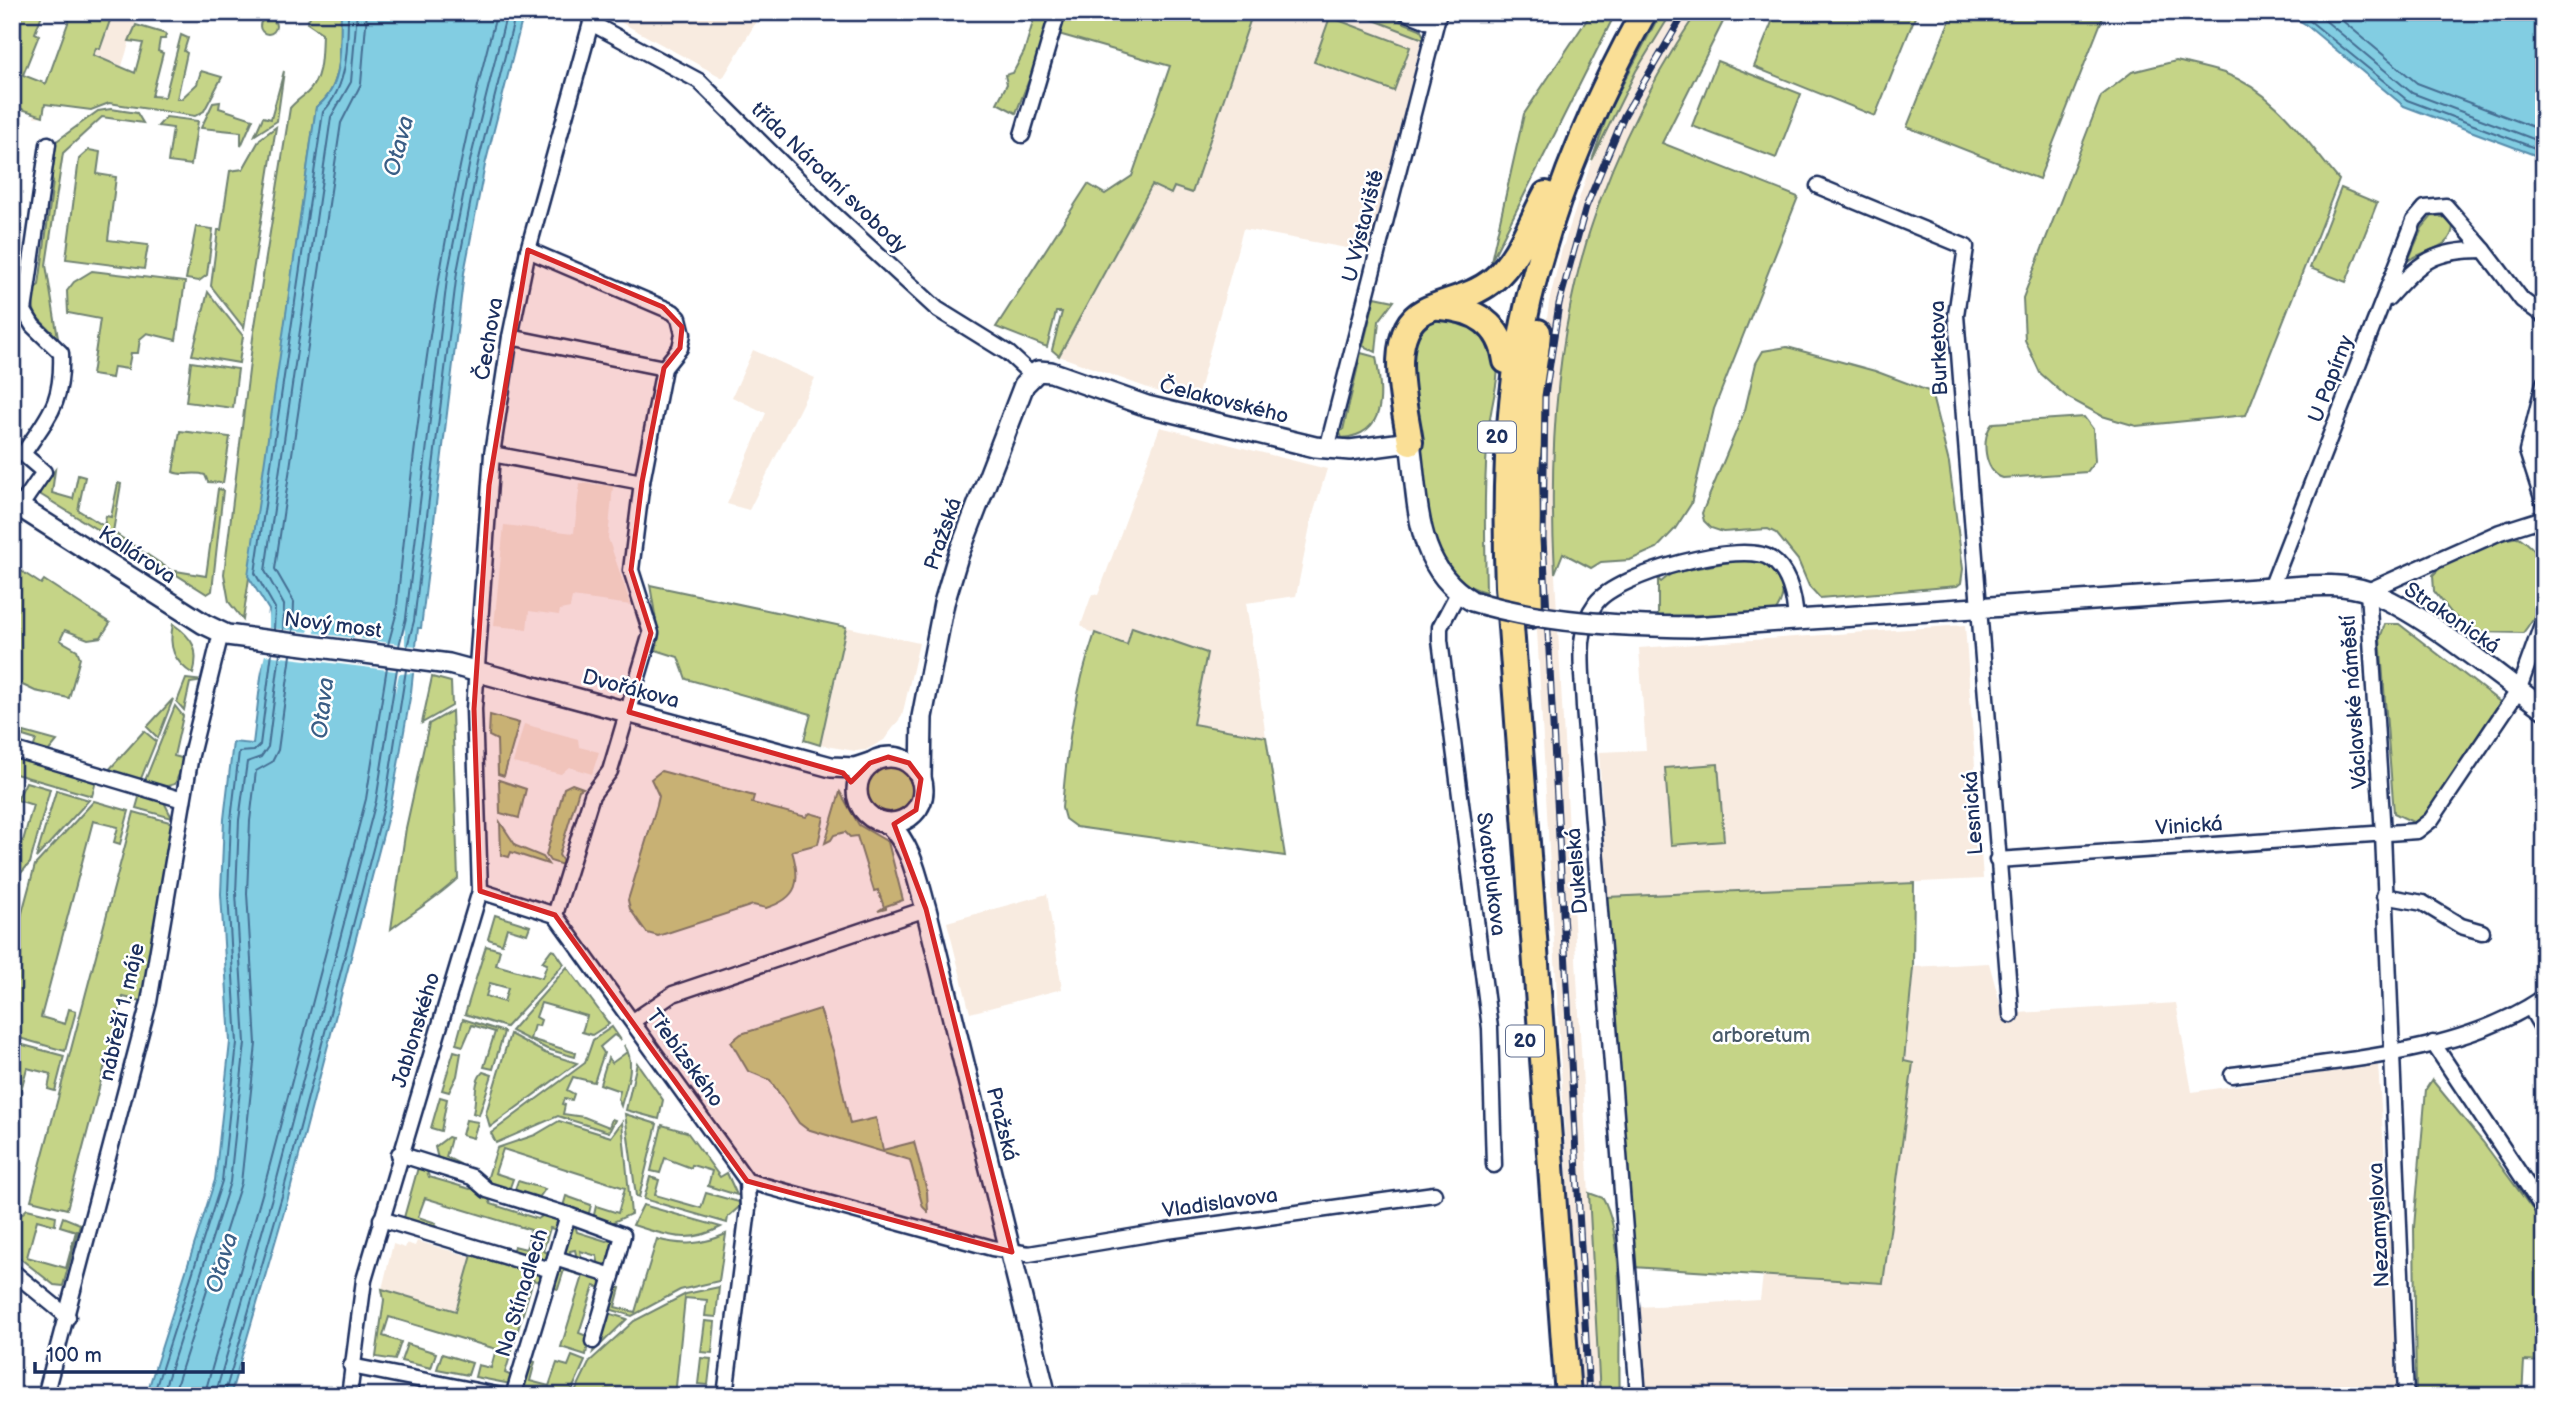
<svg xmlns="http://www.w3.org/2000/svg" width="2556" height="1408" font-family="'Balsamiq Sans',sans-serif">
	<rect width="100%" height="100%" fill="#fff"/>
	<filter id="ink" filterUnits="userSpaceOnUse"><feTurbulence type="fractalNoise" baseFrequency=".0143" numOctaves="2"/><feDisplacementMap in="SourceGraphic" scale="14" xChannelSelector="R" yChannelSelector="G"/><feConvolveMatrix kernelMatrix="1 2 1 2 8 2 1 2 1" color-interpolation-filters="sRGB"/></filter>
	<g filter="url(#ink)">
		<g fill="#f8ebe0">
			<path d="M73,12H139L110,104L90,110L45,104L43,116L34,117Z"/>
			<path d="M602,12H762L723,78Z"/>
			<path d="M1253,12H1353L1423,39L1368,252L1243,229L1195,405L1059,356L1152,185L1171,194L1174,187L1192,192Z"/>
			<path d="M1672,12H1697L1633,121L1595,211L1569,306L1556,397L1553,539L1600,1396H1579L1532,539L1543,351L1549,302L1561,253L1592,160L1636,71Z"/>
			<path d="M753,350L815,378L749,510L727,504L766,413L732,397Z"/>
			<path d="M1160,427L1327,469L1311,521L1296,596L1246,603L1266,737L1192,724L1207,653L1133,627L1127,645L1088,631L1081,625L1092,594L1098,595Z"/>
			<path d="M580,483L613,486L608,538L631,605L572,597L570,608L560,610L559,615L529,611L527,629L494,626L504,525L574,533Z"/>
			<path d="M1965,625L1983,879L1607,897L1599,752L1646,750L1639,648Z"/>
			<path d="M846,627L919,643L902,716L884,740L866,750L855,751L820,745Z"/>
			<path d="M524,724L578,739L579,747L599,752L592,774L569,767L561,774L513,763Z"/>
			<path d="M1047,894L1062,989L970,1013L947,922Z"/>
			<path d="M1989,963L2003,1014L2176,1003L2192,1092L2378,1065L2400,1371L2397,1396H1645L1639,1307L1760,1300L1763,1275L1883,1282L1913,1064L1904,1062L1913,967Z"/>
			<path d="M417,1241L472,1257L456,1311L382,1289L393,1244L405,1248L407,1243L415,1246Z"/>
		</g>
		<g fill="#c5d487" stroke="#708272" stroke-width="2" fill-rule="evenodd">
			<path d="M12,12H43L35,33L39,35L23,75L46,84L72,12H113L100,49L96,48L93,55L135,73L143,43L129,41L136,25L166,34L165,39H160L158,51L163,53L152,96L165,97L181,35L188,38L184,51L187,53L177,99H181L197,84L201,71L222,77L204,111L195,116L109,103L91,110L45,104L43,116L12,106Z"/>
			<path d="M312,12H341C340,42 345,88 316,107L243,620L229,602L224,574L253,338L290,108C296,101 301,98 307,93C323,78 321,52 322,33L307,23Z"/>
			<path d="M1036,12H1253L1192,193L1174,187L1171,194L1152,185L1059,356L1052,350L1062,312H1056L1047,347L996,327L1088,184L1105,194L1132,176L1170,66L1048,31L1016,113L997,103L1007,84L1005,75L1013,73L1024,52Z"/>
			<path d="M1353,12H1377L1420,29L1426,40Z"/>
			<path d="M1592,12H1616L1491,261L1524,114Z"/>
			<path d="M1661,12H1672L1636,71L1592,160L1610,108Z"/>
			<path d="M1697,12H1728L1662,143L1798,197L1714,409L1691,504L1675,529L1657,548L1630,560L1601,562L1591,568L1563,553L1555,573C1543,358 1576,193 1697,12Z"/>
			<path d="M1776,12H1917L1875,116L1754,67Z"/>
			<path d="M1953,12H2105L2039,179L1907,127Z"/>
			<path d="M1330,17L1410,47L1394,91L1314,62Z"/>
			<circle cx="268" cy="26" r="8"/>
			<path d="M1717,61L1801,94L1776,158L1692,126Z"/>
			<path d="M2176,61C2192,65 2208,68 2224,73C2276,92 2305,140 2339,180L2246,415L2136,426L2102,416L2067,397L2040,373L2025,340L2023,298L2101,96L2132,72Z"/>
			<path d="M284,71L277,121L255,135L263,117L271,119Z"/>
			<path d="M220,102L219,108L253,119L241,146V132L201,128L213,103Z"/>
			<path d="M111,109L137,113L143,123L102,117L63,153L46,265L58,338L35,315L31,291L39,285L53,182L47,160L51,145L98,111Z"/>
			<path d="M166,117L198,121L191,165L168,162L173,128L158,126Z"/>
			<path d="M276,127L244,328L211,286L218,230H221L230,171L243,169L260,139Z"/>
			<path d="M89,150L100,152L97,174L116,177L108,240L148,245L144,269L66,259L79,159Z"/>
			<path d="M2341,188L2377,203L2346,282L2310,268Z"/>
			<path d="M2432,216L2443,217L2453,225C2453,250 2425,248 2408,261L2422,228Z"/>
			<path d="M196,227L213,229L207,275L199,281L186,279Z"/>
			<path d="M92,271L185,282L176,340L147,333L140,339L138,353H131L128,369L114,367L112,378L92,375L100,319L68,313L67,291L74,282Z"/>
			<path d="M208,292L243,336L239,363L192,355Z"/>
			<path d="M1375,297L1394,301L1379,321L1376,352L1363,346Z"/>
			<path d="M1442,316C1469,317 1496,332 1498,362C1499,382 1491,405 1489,426C1483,481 1485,537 1486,592C1465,587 1448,573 1439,552C1426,519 1402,368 1413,338C1417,326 1432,320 1442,316Z"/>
			<path d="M1787,347L1875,371L1931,392L1949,463L1963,569L1961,583L1957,586L1820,598L1809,586L1798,560L1776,533L1768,529L1723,532L1711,528L1704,521L1702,513L1745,410L1756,363L1763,351Z"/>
			<path d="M1361,353L1376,357C1382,391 1389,434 1342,438L1339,431L1343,430Z"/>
			<path d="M191,362L238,369L233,408L186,402Z"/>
			<path d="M2084,417L2093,429L2095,461L2087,472L2003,478C1984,473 1980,436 1993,423Z"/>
			<path d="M180,431L230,437L223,483L208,482L205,475C193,471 184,477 173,472Z"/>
			<path d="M55,470L52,493L73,499L78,475L85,477L78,510L104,526L106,516L111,517L118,483L121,484L113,532L172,571V576L38,493Z"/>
			<path d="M218,489L223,490L212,591L207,594L177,575L176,571L206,576Z"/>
			<path d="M2519,537C2556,561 2548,601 2523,633L2477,632L2453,615L2434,591L2433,575C2457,549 2486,542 2519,537Z"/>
			<path d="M1745,559C1774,560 1795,588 1774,613L1658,616V579L1661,582L1672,573Z"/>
			<path d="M12,565L41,584L44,580L110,623L101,637L88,639L65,630L60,640L77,650L80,658L69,698L35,691L12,680Z"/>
			<path d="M650,585L846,627L820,745L804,740L811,714L686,679L678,657L656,650L659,638Z"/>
			<path d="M173,624C193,638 200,650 193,674C174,662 168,647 173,624Z"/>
			<path d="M2385,624H2399L2500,702L2419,825L2394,813L2380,638Z"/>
			<path d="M1132,627L1207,653L1193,724L1266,737L1285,856L1076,827L1065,819L1062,808C1067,747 1075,691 1095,633L1127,645Z"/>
			<path d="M432,677L451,682L452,706L422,723Z"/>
			<path d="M186,679L204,681L190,683L184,710L177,702Z"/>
			<path d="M173,699L158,738L147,727Z"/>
			<path d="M175,706L183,716L174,756L185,759L175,784L160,788L144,783Z"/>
			<path d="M452,711L458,878C437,898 413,912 391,929L406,828L429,724Z"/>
			<path d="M490,715L519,723L504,776L498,774L497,740L489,736Z"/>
			<path d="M144,731L156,741L140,781L107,772Z"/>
			<path d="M24,732L57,741L47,753L33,749L36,740L23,736Z"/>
			<path d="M12,756L96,781L92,796L12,773Z"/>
			<path d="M1718,764L1724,841L1671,845L1665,768Z"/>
			<circle cx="890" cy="789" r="23"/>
			<path d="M661,771L754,796L752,803L806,817L810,813L824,817L818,844L792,851C801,881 799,898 766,908L753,905L658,936L647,933L630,909L628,900L657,805L659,796L651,779Z"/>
			<path d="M499,780L526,789L519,818L500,813Z"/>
			<path d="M26,782L50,789L30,863L12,883V839L23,841L33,805L17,800Z"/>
			<path d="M572,784L583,788L579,790L559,855L566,866L550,861L546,855L564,788Z"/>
			<path d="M56,790L89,800L36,858L56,791Z"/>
			<path d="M840,792L859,825L888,842L903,900L886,906V909L878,911L884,907L878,890L874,891L857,836L850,837L845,832L834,835L831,840L825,843Z"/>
			<path d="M140,794L164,802L172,818L136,808Z"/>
			<path d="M94,801L129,811L120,844L114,842L118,827L93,821L41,1017L65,1024L69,1009L76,1011L65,1051L12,1036V950L35,865Z"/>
			<path d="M134,812L173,823L142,1001L123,997L67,1209L31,1200Z"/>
			<path d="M500,822L516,846L543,857L548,864L511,852L509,857L501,855Z"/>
			<path d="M1914,883L1913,968L1904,1061L1913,1063L1883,1283L1633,1267L1607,897Z"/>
			<path d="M495,915L530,926L527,934L507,928L502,944L488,939Z"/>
			<path d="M486,946L500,950L496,965L542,978L547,964L542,962L551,950L555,951L564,964L506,1027L465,1014ZM490,983L508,988L504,1002L486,996Z"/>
			<path d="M567,967L609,1024L592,1035L582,1032L587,1016L541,1003L536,1017L541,1020L539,1026L534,1025L530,1039L576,1053L575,1057L547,1049L511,1031Z"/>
			<path d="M820,1009L835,1057L850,1124L876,1118L883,1150L914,1142L927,1191L928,1212L923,1207L910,1160L807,1129L799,1123L770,1080L748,1071L731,1042L741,1034Z"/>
			<path d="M463,1019L504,1032L493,1069L484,1067L495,1032L472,1025L463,1046L456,1044Z"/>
			<path d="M612,1027L621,1040L614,1035L600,1047L604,1053L594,1082L573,1077L567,1090L574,1094L572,1100L564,1099L562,1104L565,1105L563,1114L584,1117L609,1127L612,1119L615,1120L609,1132L558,1116L496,1143L491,1133L585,1063L593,1040Z"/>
			<path d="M510,1034L545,1053L577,1063L490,1127L486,1113Z"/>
			<path d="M12,1042L64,1056L55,1091L48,1089L51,1074L27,1068L12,1123Z"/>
			<path d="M624,1045C637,1062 626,1087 621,1106L618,1099L620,1091L600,1084L608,1058L612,1063L627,1052Z"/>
			<path d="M454,1051L461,1053L457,1076L449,1092L442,1090Z"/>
			<path d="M637,1063L663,1100L659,1119L626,1110Z"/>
			<path d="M483,1072L492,1075L479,1115L473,1113C477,1100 473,1081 483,1072Z"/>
			<path d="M2432,1080L2483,1142L2544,1225V1362L2524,1361L2522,1396H2416L2414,1227L2426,1089Z"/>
			<path d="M440,1097L447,1099L441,1131L431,1128Z"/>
			<path d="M625,1114L657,1124L639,1197L636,1196Z"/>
			<path d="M466,1120L478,1122L473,1138L462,1135Z"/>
			<path d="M559,1121L611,1137L622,1122L631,1214L609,1224L593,1219L596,1206L618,1213L625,1188L503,1149L495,1173L513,1179L508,1193L486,1183L497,1148L535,1135Z"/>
			<path d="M662,1125L687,1132L720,1177L727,1173L737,1195L708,1186L712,1171L692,1165L691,1168L665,1158L660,1173L651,1171Z"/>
			<path d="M448,1137L451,1138L446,1157L460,1164L459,1169L439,1163L435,1147Z"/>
			<path d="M419,1164L425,1166L429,1177L470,1189L473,1188L470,1182L487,1195L491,1204L538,1219L541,1217L538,1211L554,1215L560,1224L558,1230L550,1228L543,1251L551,1254L548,1260L512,1253L514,1246L526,1249L531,1230L425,1198L418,1217L436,1223L434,1230L403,1221Z"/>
			<path d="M650,1177L659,1180L655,1195L701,1208L706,1193L739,1202V1207L728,1217L727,1223L644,1199Z"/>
			<path d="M518,1181L545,1189L536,1202L513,1195Z"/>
			<path d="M1589,1193L1603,1198C1627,1241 1617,1344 1620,1396H1600Z"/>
			<path d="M566,1196L591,1205L588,1217L562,1210Z"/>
			<path d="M643,1205L721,1227C688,1245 666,1235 633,1225Z"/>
			<path d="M27,1209L56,1216L55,1225L37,1220L27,1257L66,1268L76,1231L60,1226L63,1217L80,1224L63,1286L54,1285L12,1252V1223Z"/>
			<path d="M574,1221L577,1232L606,1241L611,1240L610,1234L617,1235L609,1268L599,1267L597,1256L580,1251L582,1261L577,1259L575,1250L570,1251L571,1257L563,1254Z"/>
			<path d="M726,1234L719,1281L680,1290L632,1316L606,1308L613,1286L620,1288L615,1307L635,1312L657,1239C681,1246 702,1245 726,1234Z"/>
			<path d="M472,1255L526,1271L531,1268L539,1273L542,1283L533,1280L505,1373L514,1377L511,1384L475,1377L478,1365L491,1368L496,1349L389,1317L383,1336L401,1342L395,1360L376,1357L384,1300L382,1289L456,1311Z"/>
			<path d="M564,1266L606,1281L603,1288L594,1286L579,1333L589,1337L586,1355L561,1347L583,1276L564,1270L558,1289L551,1287L556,1271Z"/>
			<path d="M719,1287L716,1317L705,1316L707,1300L685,1298L675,1396L575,1392L590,1361L634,1321L686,1294Z"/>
			<path d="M605,1312L627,1319L593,1352Z"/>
			<path d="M705,1321L715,1322L712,1353L701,1352Z"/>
			<path d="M407,1344L436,1353L431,1368L401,1361Z"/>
			<path d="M442,1354L472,1363L468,1375L437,1369Z"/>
			<path d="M572,1356L585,1361L571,1392H550L520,1386L528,1360L535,1362L530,1381L549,1386L557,1363L568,1366Z"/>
			<path d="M701,1358L711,1359L708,1385L698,1384Z"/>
		</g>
		<g fill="#82cde2" stroke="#598ead" stroke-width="2">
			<path d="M341,12H524L485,165L464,273L421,628H418L411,692L391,804L288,1198L230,1396H146L215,1180L230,1042L221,894L224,819L233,742L253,744L269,610L248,576L316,107C345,88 340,42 341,12Z"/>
			<path d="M2285,12H2544V162L2532,154L2404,106L2305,24Z"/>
		</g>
		<path fill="#fff" d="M269,611V628L308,632L314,616L315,633L354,638L360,622L361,639L400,644L405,628V645L417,646L414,673L399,674L395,693L396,671L265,655L260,676L264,627Z"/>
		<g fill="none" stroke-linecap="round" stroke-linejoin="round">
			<g stroke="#446e93" stroke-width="2">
				<path d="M2299,12L2407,100L2535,148L2544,154"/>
				<path d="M2315,12L2412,93L2544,143"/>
				<path d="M2332,12L2417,83L2544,131"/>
				<path d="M274,630L275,608L255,573L323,112C348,86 348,47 348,12"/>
				<path d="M283,631L284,605L265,571L331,117L351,82L357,12"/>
				<path d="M293,632L294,602L275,569L341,123L361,84L367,12"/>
				<path d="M388,645L396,615C417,409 442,212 497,12"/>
				<path d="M399,646L406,618L448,271L470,161L507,12"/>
				<path d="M407,647L414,621L457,272L478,163L516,12"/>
				<path d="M153,1396L222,1181L237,1043L228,893L231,820L239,752L254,751L260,745L272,652"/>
				<path d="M162,1396L230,1182L245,1043L236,893L239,820L247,762L261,757L268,747L280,653"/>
				<path d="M173,1396L241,1183L256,1044L247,893L250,821L256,771L272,762L278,750L291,655"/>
				<path d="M204,1396L263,1191L366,799L387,667"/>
				<path d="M215,1396L273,1194L376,801L397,669"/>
				<path d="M224,1396L282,1196L385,803L406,670"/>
			</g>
			<g stroke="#1b2f5e" stroke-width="19">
				<g id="street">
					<path d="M1405,12L1435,24"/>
					<path d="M591,23L699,81L828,209L937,309L1008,353L1032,375"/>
					<path d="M1022,135L1058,12"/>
					<path d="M1818,186L1966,247L1956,315L2011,1015"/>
					<path d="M528,250L673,312L679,318L683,334L680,348L664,368L642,482L631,570L651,633L610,771L592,795L555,915"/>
					<path d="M2388,298C2421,261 2433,250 2484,250"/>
					<path d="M510,337L664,368"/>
					<path d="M2544,383L2527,451L2544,504"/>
					<path d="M1327,449L1439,12"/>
					<path d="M492,454L642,482"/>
					<path d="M20,507L44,472L23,454C50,414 63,403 61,353L33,326L24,311L48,144"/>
					<path d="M2271,588L2414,221L2425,208L2446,206L2484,250L2522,300L2544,316"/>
					<path d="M1458,593L1440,627V640L1490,1028L1494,1165"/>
					<path d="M12,749L183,800"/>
					<path d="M1997,860L2417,831L2431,820L2518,691L2544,619"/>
					<path d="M480,891L555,915"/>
					<path d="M2384,896L2423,903L2461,926L2482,932"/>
					<path d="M555,915L747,1181L992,1248L1029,1254L1167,1231L1434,1194"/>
					<path d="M2530,1007L2544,1031"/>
					<path d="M633,1021L673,994L926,909"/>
					<path d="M2433,1043L2544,1210"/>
					<path d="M2232,1075C2331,1061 2460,1056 2544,997"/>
					<path d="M399,1154L472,1177L487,1190L568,1215L513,1396"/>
					<path d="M381,1219L551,1270"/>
					<path d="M555,1258L612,1276L623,1235L568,1215"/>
					<path d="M12,1271L68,1317"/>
					<path d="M593,1341L612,1276"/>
					<path d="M351,1366L502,1396"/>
					<path d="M45,1396L149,1002L191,755L221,633"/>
					<path d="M349,1396L364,1280L480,891L474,709L492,454L510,337L528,250L591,23L589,12"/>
					<path d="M725,1396L748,1209L747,1181"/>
					<path d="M1638,1396L1584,707C1583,673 1574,632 1596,603C1617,574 1744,539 1771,559C1790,572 1795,600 1796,622"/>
					<path d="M2406,1396L2383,834L2368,591L2500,532L2544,518"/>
				</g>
			</g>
			<g stroke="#1b2f5e" stroke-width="24">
				<g id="secondary">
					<path d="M12,502L204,624L227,635L449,664L831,767L855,768L870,763"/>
					<path d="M1693,627L2271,588C2301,587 2340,581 2369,592C2422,611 2496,675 2544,709"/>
					<circle cx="890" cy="790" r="33"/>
					<path d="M921,779L922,717L944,603L958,556L1024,385L1038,371L1051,372L1147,406L1315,447L1350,450L1410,442C1419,503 1414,567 1472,601"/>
					<path d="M888,823C912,846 917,878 926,909L1046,1396"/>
				</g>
			</g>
			<g stroke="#1b2f5e" stroke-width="30">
				<g id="highway">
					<path d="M1440,307C1475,309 1501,324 1506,361"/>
					<path d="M1410,442C1405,406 1384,332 1424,311C1446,300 1472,297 1492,281C1517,261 1531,222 1546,194"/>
					<path d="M1530,615L1527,471L1538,332"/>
					<path d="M1568,1396L1508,586C1504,491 1507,392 1529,299C1553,200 1594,101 1644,12"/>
				</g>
			</g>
			<use href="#street" stroke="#fff" stroke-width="14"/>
			<use href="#secondary" stroke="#fff" stroke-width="19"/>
			<use href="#highway" stroke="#fadf96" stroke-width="24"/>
			<g stroke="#1b2f5e" stroke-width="7">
				<path id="rail" d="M1589,1396L1543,539L1545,396L1559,304L1586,207L1624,116L1685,12"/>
			</g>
			<use href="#rail" stroke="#fff" stroke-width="4.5" stroke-dasharray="13" stroke-linecap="butt"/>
			<g stroke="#1b2f5e" stroke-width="24" stroke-linecap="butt">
				<path id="secondary-bridge" d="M1472,601C1543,623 1620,626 1693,627"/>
			</g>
			<use href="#secondary-bridge" stroke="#fff" stroke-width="19"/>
		</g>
	</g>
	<path fill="#d62828" fill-opacity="0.2" stroke="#d62828" stroke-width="5" stroke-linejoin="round" d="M528,250L663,307L682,327L680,348L664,368L642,482L631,570L651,633L629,712L843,773L851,782L870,763L888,757L909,763L921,779L916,810L894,824L926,909L1012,1252L747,1181L555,915L480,891L474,709L489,485Z"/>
	<g text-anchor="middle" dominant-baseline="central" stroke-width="5" stroke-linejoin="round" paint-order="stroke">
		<g fill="#fff" stroke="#5f6d8e" stroke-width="2">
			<rect x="1478" y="421.5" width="38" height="31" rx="5"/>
			<rect x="1506" y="1025.5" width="38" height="31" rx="5"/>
		</g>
		<g font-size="19" font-weight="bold" fill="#1b2f5e">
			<text x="1497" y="437">20</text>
			<text x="1525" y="1041">20</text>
		</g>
		<g font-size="21" fill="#1b2f5e" stroke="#fff">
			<text transform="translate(829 178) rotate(44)">třída Národní svobody</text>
			<text transform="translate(1363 226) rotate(-76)">U Výstaviště</text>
			<text transform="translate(489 339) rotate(-80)">Čechova</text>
			<text transform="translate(1939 348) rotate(-92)">Burketova</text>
			<text transform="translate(2331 379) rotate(-69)">U Papírny</text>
			<text transform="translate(1224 401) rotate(14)">Čelakovského</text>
			<text transform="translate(943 534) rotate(-71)">Pražská</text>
			<text transform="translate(137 555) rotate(33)">Kollárova</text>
			<text transform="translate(2452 618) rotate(34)">Strakonická</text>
			<text transform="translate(333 625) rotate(7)">Nový most</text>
			<text transform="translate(631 689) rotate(15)">Dvořákova</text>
			<text transform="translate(2354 702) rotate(-94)">Václavské náměstí</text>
			<text transform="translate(1973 813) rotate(-94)">Lesnická</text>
			<text transform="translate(2189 826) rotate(-4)">Vinická</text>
			<text transform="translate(1577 871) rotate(-95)">Dukelská</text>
			<text transform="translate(1491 874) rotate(83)">Svatoplukova</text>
			<text transform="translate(122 1012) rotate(-77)">nábřeží 1. máje</text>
			<text transform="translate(416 1030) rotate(-73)">Jablonského</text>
			<text transform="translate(685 1058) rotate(54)">Třebízského</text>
			<text transform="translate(1002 1124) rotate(76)">Pražská</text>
			<text transform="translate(1220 1203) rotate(-8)">Vladislavova</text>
			<text transform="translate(2379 1225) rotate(-93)">Nezamyslova</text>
			<text transform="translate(522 1293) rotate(-73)">Na Stínadlech</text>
		</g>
		<g font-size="21" fill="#465868" stroke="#fff">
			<text x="1761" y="1035">arboretum</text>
		</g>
		<g font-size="23" font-style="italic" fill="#3a5e86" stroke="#fff">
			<text transform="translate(399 146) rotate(-75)">Otava</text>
			<text transform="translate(323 708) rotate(-83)">Otava</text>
			<text transform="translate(222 1263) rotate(-73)">Otava</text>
		</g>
	</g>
	<rect width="2556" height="1408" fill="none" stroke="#fff" stroke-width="42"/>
	<rect x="21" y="21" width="2514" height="1366" fill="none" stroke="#1b2f5e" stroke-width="2.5" filter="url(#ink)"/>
	<path d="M35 1362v10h208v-10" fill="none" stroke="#1b2f5e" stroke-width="3.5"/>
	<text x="46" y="1362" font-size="21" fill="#1b2f5e" stroke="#ffffff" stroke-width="5" paint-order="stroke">100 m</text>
</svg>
